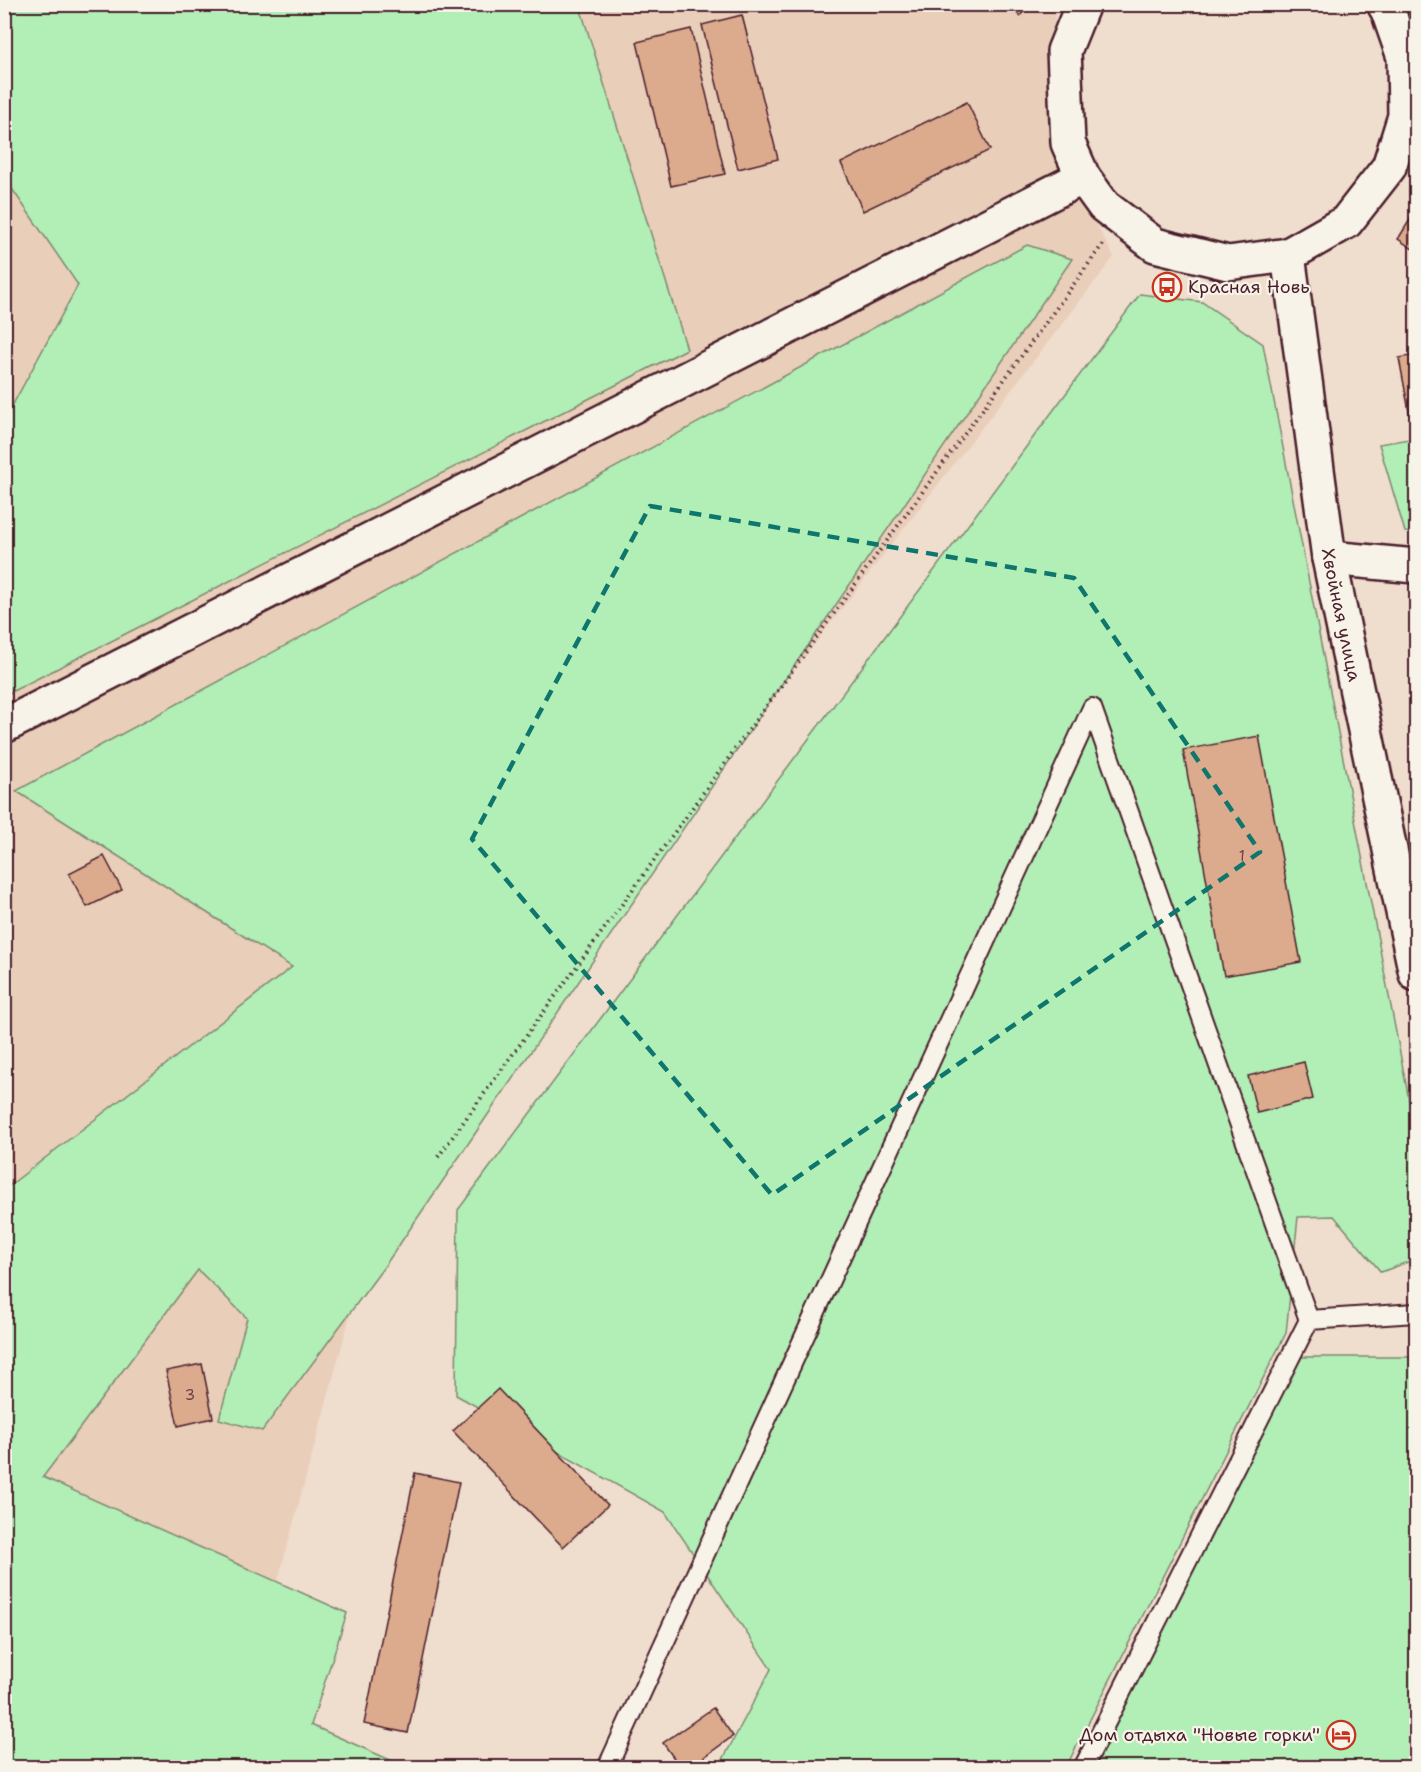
<svg xmlns="http://www.w3.org/2000/svg" width="1421" height="1772" font-family="'Shantell Sans',sans-serif">
	<rect width="100%" height="100%" fill="#efddcd"/>
	<filter id="ink" filterUnits="userSpaceOnUse"><feTurbulence type="fractalNoise" baseFrequency=".0167" numOctaves="2"/><feDisplacementMap in="SourceGraphic" scale="12" xChannelSelector="R" yChannelSelector="G"/><feConvolveMatrix kernelMatrix="1 2 1 2 8 2 1 2 1" color-interpolation-filters="sRGB"/></filter>
	<g filter="url(#ink)">
		<path fill="#e9ceba" d="M5,5H1057L1050,50L1056,150L1114,257L380,1205L227,1767L5,1768Z"/>
		<g fill="#b1efb6" stroke="#7e8770" stroke-width="1.5">
			<path d="M572,4L580,7L687,349L5,695V419L78,285L6,180H5V5Z"/>
			<path d="M1027,245L1072,259L384,1267L262,1431L219,1419L247,1318L198,1270L43,1477L347,1613L311,1725L406,1767H5V1189L292,967L16,791Z"/>
			<path d="M1140,294L1202,302L1263,344L1416,1136V1259L1381,1272L1334,1216L1298,1217L1286,1333L1066,1767H719L771,1669L665,1512L456,1395L458,1210Z"/>
			<path d="M1416,438V533L1405,532L1379,444Z"/>
			<path d="M1294,1357H1416V1767L1087,1768Z"/>
		</g>
		<g fill="#dcab8e" stroke="#4a1f2b" stroke-width="1.5">
			<path d="M1006,4H1030L1020,16Z"/>
			<path d="M742,15L778,159L738,169L702,25Z"/>
			<path d="M691,29L725,174L671,186L637,42Z"/>
			<path d="M967,102L990,150L863,211L841,163Z"/>
			<path d="M1416,210V251L1398,239Z"/>
			<path d="M1416,355V438H1414L1399,358Z"/>
			<path d="M1259,736L1301,962L1224,976L1183,750Z"/>
			<path d="M104,856L122,890L87,907L69,874Z"/>
			<path d="M1304,1062L1313,1099L1257,1113L1248,1076Z"/>
			<path d="M202,1364L213,1418L178,1426L166,1371Z"/>
			<path d="M498,1389L608,1505L563,1547L453,1431Z"/>
			<path d="M415,1473L459,1482L408,1733L364,1724Z"/>
			<path d="M713,1708L733,1736L689,1768H681L663,1743Z"/>
		</g>
		<g fill="none" stroke-linecap="round" stroke-linejoin="round">
			<g stroke="#4a1f2b" stroke-width="22">
				<g id="lane">
					<path d="M607,1768L1092,708L1309,1320"/>
					<path d="M1083,1768L1309,1320L1416,1313"/>
				</g>
			</g>
			<g stroke="#4a1f2b" stroke-width="38">
				<g id="street">
					<path d="M1083,4L1064,51L1068,143L1083,177L1104,206L1155,245L1228,263L1288,255L1346,222L1389,167L1405,116L1404,57L1388,11L1384,4"/>
					<path id="s1" d="M1288,255L1329,558L1416,974"/>
					<path d="M1329,558L1416,566"/>
					<path d="M4,726L1083,177"/>
				</g>
			</g>
			<path stroke="#4a1f2b" stroke-width="4" stroke-dasharray="1.5 4.5" stroke-linecap="butt" d="M438,1157L1103,244"/>
			<use href="#lane" stroke="#f7f3e8" stroke-width="18"/>
			<use href="#street" stroke="#f7f3e8" stroke-width="33"/>
		</g>
	</g>
	<path fill="none" stroke="#0f766e" stroke-width="4.5" stroke-dasharray="12 8" stroke-linejoin="round" d="M650,506L1074,578L1260,852L772,1195L472,839Z"/>
	<defs>
		<g id="bus-ring" transform="scale(1.5)"><circle r="9.5" fill="#f7f3e8" stroke="#c8321e" stroke-width="1.5"/><path d="M-5-6H5V4H4V6H2V4H-2V6H-4V4H-5ZM-3.5-4V0h7V-4ZM-3.5 1.2v1.5H-2V1.2ZM2 1.2v1.5H3.5V1.2Z" fill="#c8321e"/></g>
		<g id="hotel-ring" transform="scale(1.5)"><circle r="9.5" fill="#f7f3e8" stroke="#c8321e" stroke-width="1.5"/><path d="M-6-4.5h1.5V1H6V5H4.5V3h-9V5H-6ZM-4 0a1.8 1.8 0 1 1 3.6 0ZM.5 0V-2.5h3Q6-2.5 6 0Z" fill="#c8321e"/></g>
	</defs>
	<g fill-rule="evenodd">
		<use href="#bus-ring" x="1167" y="287"/>
		<use href="#hotel-ring" x="1341" y="1735"/>
	</g>
	<g text-anchor="middle" dominant-baseline="central" stroke-width="4.5" stroke-linejoin="round" paint-order="stroke">
		<g font-size="15" fill="#6e4244">
			<text x="1242" y="856">1</text>
			<text x="190" y="1395">3</text>
		</g>
		<g font-size="18" fill="#4a1f2b" stroke="#f7f3e8" text-anchor="start">
			<text x="1188" y="287">Красная Новь</text>
			<text x="1320" y="1735" text-anchor="end">Дом отдыха "Новые горки"</text>
		</g>
		<g font-size="18" fill="#4a1f2b" stroke="#f7f3e8">
			<text stroke="none"><textPath href="#s1" startOffset="364">Хвойная улица</textPath></text>
		</g>
	</g>
	<rect width="1421" height="1772" fill="none" stroke="#f7f3e8" stroke-width="24"/>
	<rect x="12" y="12" width="1397" height="1748" fill="none" stroke="#4a1f2b" stroke-width="2" filter="url(#ink)"/>
</svg>
